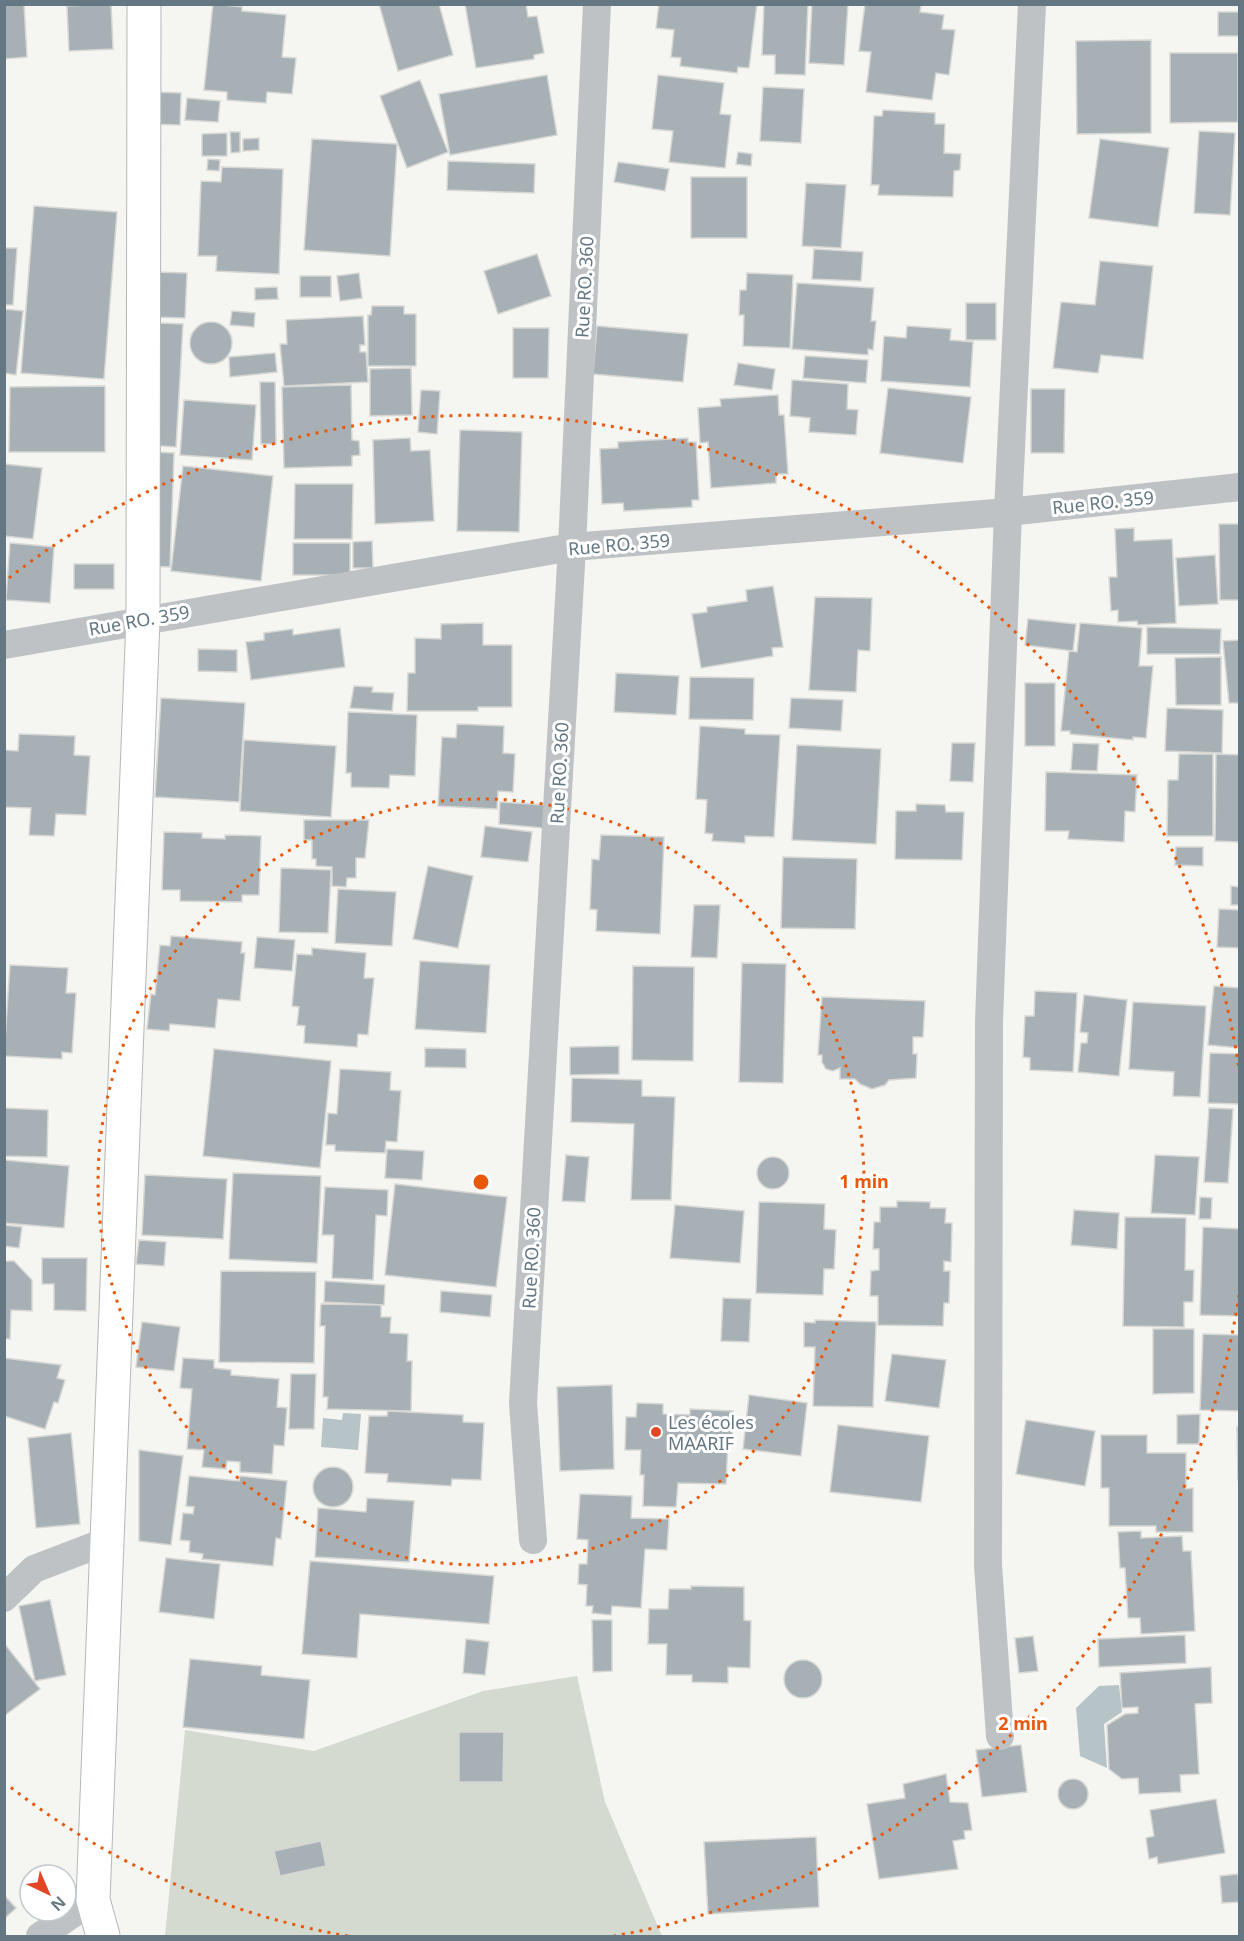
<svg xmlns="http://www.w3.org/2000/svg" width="1244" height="1941" font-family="'Noto Sans',sans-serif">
	<rect width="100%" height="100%" fill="#f5f5f1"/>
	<path fill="#d5dad0" d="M577,1676L605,1802L662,1936H165L185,1730L314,1751L483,1691Z"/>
	<g fill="#b6c4c7">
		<path d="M343,1413L361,1414L358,1450L321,1447L323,1418L342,1420Z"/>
		<path d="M1119,1685L1122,1712L1104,1724L1107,1768L1080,1756L1076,1708L1099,1686Z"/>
	</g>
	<g fill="#a7b0b4" stroke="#d6d6d4" stroke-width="1.5">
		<path d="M4,4H24L27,57L4,59Z"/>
		<path d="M111,4L113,49L69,51L67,6Z"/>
		<path d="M213,4L242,7V11L286,15L282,57L296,58L292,94L267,92L266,103L227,100V92L204,90Z"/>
		<path d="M379,4H439L453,55L398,71Z"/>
		<path d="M465,4H526L528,17L537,16L544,53L534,55V59L476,68Z"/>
		<path d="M659,4H757L749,68L738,67L737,73L680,66L681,58L671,57L674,30L656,28Z"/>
		<path d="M764,4H808L805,75L775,74V55H762Z"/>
		<path d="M812,4H848L844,65L809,63Z"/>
		<path d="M865,4L921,5L920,12L944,15L942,29L955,30L949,75L936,73L932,100L866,92L871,52L859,51Z"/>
		<rect x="1218" y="12" width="22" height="24"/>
		<path d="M1151,40V133L1077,134L1076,41Z"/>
		<path d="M1170,53H1238V122L1170,123Z"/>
		<path d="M547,75L557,135L450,155L439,94Z"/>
		<path d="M658,75L724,83L720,114L731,115L725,168L669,162L673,131L652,129Z"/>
		<path d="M420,80L448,152L407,168L380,96Z"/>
		<path d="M763,87L804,89L801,143L760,141Z"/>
		<path d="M151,92L181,93L180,125L150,124Z"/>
		<path d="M187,98L220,101L218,122L185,120Z"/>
		<path d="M883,110L935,113V124H945L944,153L961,154L960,170L954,171L953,197L878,195L879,185H871L874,116H882Z"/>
		<path d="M1199,131L1235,133L1230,215L1194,213Z"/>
		<path d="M230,132H240V152L231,153Z"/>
		<path d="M227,133V156H202V134Z"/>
		<path d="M259,138V150L243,151V139Z"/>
		<path d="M312,139L397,144L390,256L304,250Z"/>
		<path d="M1100,139L1169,148L1158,227L1089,218Z"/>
		<path d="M738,152L752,154L751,166L736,164Z"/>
		<path d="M208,159L220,160L219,171L207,170Z"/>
		<path d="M448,161L535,164L534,193L447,190Z"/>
		<path d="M618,162L669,169L665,191L614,182Z"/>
		<path d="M222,167L283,169L279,274L216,271L217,256H198L201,181L221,182Z"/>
		<rect x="691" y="177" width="56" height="61"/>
		<path d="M806,183L846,185L841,248L802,246Z"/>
		<path d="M34,206L117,212L104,379L21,373Z"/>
		<path d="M4,248H17L13,305H4Z"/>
		<path d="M814,249L863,252L861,281L812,279Z"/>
		<path d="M537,254L551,296L498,314L484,271Z"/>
		<path d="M1100,261L1153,266L1143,359L1101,355L1098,373L1053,368L1061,302L1095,305Z"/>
		<path d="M154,272L187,273L185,318L153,317Z"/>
		<path d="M359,273L362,298L340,301L337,276Z"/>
		<path d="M747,273L793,275L790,348L743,346L744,315H739L740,290H746Z"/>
		<rect x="300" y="276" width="31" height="21"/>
		<path d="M797,283L874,288L871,321H876L873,350L868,349V355L792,349Z"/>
		<path d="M277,287L278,299L255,300V288Z"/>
		<rect x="966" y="303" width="30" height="37"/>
		<path d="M372,306H404V314H416V366H368V315H371Z"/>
		<path d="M4,309L23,311L16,375L4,373Z"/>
		<path d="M232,311L255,313L254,327L230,325Z"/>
		<path d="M363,316L365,345H360V352H366L368,382L284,386L280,344H287L286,320Z"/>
		<circle cx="211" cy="343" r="21"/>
		<path d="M157,323L183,324L176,447L149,445Z"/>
		<path d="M597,326L688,334L683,382L593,374Z"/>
		<path d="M907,326L951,329L950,340L973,342L970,387L881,381L884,336L906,338Z"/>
		<path d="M513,328H549L548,378H513Z"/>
		<path d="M275,353L277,372L230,377L229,357Z"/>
		<path d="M805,356L868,360L866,383L803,378Z"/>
		<path d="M738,363L775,369L772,390L734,385Z"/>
		<path d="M411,368L412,415L370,416V369Z"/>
		<path d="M792,380L848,384L847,409L858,410L856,435L809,432L810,418L790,416Z"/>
		<path d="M260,382H275L276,444H261Z"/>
		<path d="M351,385L352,440L359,441L360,455L352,456V466L284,468L282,387Z"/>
		<path d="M105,386V452H9L10,387Z"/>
		<path d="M888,388L971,397L963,463L880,453Z"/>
		<path d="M1031,389H1065L1064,453H1031Z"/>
		<path d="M421,390L440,391L437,434L418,432Z"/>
		<path d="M778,395L779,415H784L788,474H776V483L711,488L708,442L700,443L698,408L721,406L720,399Z"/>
		<path d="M184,400L256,405L252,460L180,455Z"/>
		<path d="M460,430L522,432L519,532L457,531Z"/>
		<path d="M410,438L411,451L430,450L434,521L375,524L373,440Z"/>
		<path d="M688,438V442H696L699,500H692V507L624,511L623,503L602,504L600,449L618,448V442Z"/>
		<path d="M152,452L174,453L170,567L148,566Z"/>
		<path d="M4,464L42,468L33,539L4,536Z"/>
		<path d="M183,466L273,476L261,581L171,571Z"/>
		<path d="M295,484H353L352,539H294Z"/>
		<path d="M1219,524H1240V600H1220Z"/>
		<path d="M1134,528V541L1172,539L1176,623L1138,625L1137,621L1118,622V610L1111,611L1109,577H1117L1115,529Z"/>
		<path d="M372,541L373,568H353V542Z"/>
		<path d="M10,543L54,547L50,603L6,600Z"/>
		<rect x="293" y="543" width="57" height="32"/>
		<path d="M1215,555L1218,604L1179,606L1176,558Z"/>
		<rect x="74" y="564" width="40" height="25"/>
		<path d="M773,586L783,647L772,648L773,656L701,668L692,614L707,612V607L747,601L746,590Z"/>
		<path d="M815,597L872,598L870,651L858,650L856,692L809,690Z"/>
		<path d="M1028,619L1076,624L1073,651L1025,645Z"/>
		<path d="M483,623V645H512V707H478V711H407L408,673H415V638L441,639V624Z"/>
		<path d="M1080,623L1142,628L1139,666H1153L1146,738L1133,737V740L1070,734V731H1061L1069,651L1077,652Z"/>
		<path d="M1147,627L1221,629L1220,654H1147Z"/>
		<path d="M340,628L345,667L251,680L246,642L264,640V633L293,629V635Z"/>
		<path d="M1240,640V703H1229L1223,641Z"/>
		<path d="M198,649L237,650V672L198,671Z"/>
		<path d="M1221,657V705H1176L1175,658Z"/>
		<path d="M616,673L679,676L676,715L614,712Z"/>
		<path d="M690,677L754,678L753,720L689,719Z"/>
		<rect x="1025" y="683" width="30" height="63"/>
		<path d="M354,686L373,687L372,692L394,693L392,711L350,708Z"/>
		<path d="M161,698L245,703L239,802L155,797Z"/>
		<path d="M791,698L843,700L841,731L789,728Z"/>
		<path d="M1167,708L1223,710L1222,753L1165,751Z"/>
		<path d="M348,712L417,715L415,776L390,775L389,788L351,787V773H346Z"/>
		<path d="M457,724L504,726L503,753L515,754L513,792L498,791L497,809L438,806L442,737L456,738Z"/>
		<path d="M700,726L745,729V734L780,735L774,837L745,836V843L712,841L713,834L705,833L707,800L696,799Z"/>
		<path d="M19,734L75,736L74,755L90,756L86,815L56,814L54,836L29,835L31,808L4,807V750L18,751Z"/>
		<path d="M244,740L336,746L331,817L240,811Z"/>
		<path d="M952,743H975L973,782L950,781Z"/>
		<path d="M1073,743L1099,744L1097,771L1071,770Z"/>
		<path d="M797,745L881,749L876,844L792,840Z"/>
		<path d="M1179,754H1213V836H1167L1168,780H1178Z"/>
		<path d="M1216,754L1240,755V842L1215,841Z"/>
		<path d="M1046,772L1137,775L1135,812L1125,811L1124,842L1068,839L1069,831H1045Z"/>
		<path d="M500,802L545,805L543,828L499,824Z"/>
		<path d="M916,804L945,805L946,812H964L962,860L895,859L896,811H916Z"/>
		<path d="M304,820H369L365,858H356V878H347L346,887L332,886V867L316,866V859H312V840H304Z"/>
		<path d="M485,826L532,832L528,862L481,857Z"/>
		<path d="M164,832L202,833V838L225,839V835L261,836L259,895H242V902L180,901V890H162Z"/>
		<path d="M601,835L664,837L660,934L596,931L597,910L590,909L592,859L599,860Z"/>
		<path d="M1176,847H1203V866L1175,865Z"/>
		<path d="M783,857L857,859L855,929L781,928Z"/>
		<path d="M428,866L473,876L458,948L413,939Z"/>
		<path d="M281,868L331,870L328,933L279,932Z"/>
		<path d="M1231,886L1240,887V905H1231Z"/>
		<path d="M338,889L396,892L392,946L335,943Z"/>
		<path d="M694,905H720L717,958L691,957Z"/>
		<path d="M1219,909L1240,910V948L1217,947Z"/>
		<path d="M171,936L242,942L241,953H245L240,1001L218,999L215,1028L170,1024L169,1031L147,1029L151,994L155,995L160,945L170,946Z"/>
		<path d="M257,937L295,940L292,971L254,968Z"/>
		<path d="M312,948L366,953L364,978H374L368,1035L358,1034L357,1047L304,1043L305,1026L297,1025L299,1007L292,1006L297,954L312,955Z"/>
		<path d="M420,961L490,965L486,1033L415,1029Z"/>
		<path d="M742,963L786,964L783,1083L739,1082Z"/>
		<path d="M10,965L68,968L66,993H76L72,1053L62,1052V1059L4,1056Z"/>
		<path d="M633,966L694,967L693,1061L632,1060Z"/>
		<path d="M1214,986L1240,988V1048L1208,1045Z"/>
		<path d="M1035,991L1077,993L1073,1072L1030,1070V1058L1023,1057L1025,1016H1034Z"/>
		<path d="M1084,995L1127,1000L1119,1076L1078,1072L1081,1043H1087L1088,1033L1080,1032Z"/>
		<path d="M822,997L925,1001L923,1037H913V1054H917L916,1078L889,1080L885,1085L872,1089L860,1084L855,1079H840V1068L833,1071L826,1069L822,1062V1055H818Z"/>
		<path d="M1133,1002L1206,1006L1200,1097L1173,1096L1174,1072L1129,1069Z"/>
		<path d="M619,1046V1074L570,1075V1047Z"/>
		<path d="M425,1048L466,1049V1068L425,1067Z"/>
		<path d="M214,1049L331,1061L320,1168L203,1156Z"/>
		<path d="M1210,1053L1240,1054V1104L1208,1103Z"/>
		<path d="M340,1069L391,1072L390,1090L401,1091L397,1142L386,1141L385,1153L335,1151V1145H326L328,1113L337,1114Z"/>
		<path d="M572,1078L642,1080V1096L675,1097L671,1200H631L634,1124L571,1122Z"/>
		<path d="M4,1108L48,1110L47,1157L4,1156Z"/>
		<path d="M1209,1108L1233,1109L1228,1183L1204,1182Z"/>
		<path d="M387,1149L424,1151L422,1180L385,1178Z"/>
		<path d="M566,1155L589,1157L585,1202L562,1201Z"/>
		<path d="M1155,1155L1199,1157L1195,1215L1151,1213Z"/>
		<circle cx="773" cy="1173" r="16"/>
		<path d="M4,1160L69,1166L64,1228L4,1223Z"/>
		<path d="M233,1173L321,1176L317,1263L229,1259Z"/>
		<path d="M145,1175L227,1179L223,1239L142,1235Z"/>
		<path d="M395,1184L507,1197L496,1287L385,1275Z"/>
		<path d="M325,1187L388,1190L387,1216L376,1215L373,1280L332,1278L334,1235H322Z"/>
		<path d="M1200,1197L1212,1198L1211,1219H1199Z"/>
		<path d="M897,1201L930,1202V1208H946L945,1223H952L951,1262L944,1261V1271H950L949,1303H944L943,1326L878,1325V1296H870L871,1271L879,1270V1249H873L874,1222H880V1207H897Z"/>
		<path d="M759,1202L825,1204L824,1229L836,1230L834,1269H824L823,1295L756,1293Z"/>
		<path d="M675,1205L744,1211L740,1263L670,1258Z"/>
		<path d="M1074,1210L1119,1213L1117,1249L1071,1245Z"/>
		<path d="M1125,1217L1186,1218L1185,1270H1194L1193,1302H1184V1327L1123,1326Z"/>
		<path d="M4,1225L22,1227L19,1248L4,1246Z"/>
		<path d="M1203,1227L1240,1229V1316L1200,1315Z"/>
		<path d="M139,1240L166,1242L164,1266L136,1264Z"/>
		<path d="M42,1258H87L86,1311L54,1310V1284H42Z"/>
		<path d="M4,1261H14L32,1280V1311L11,1310L10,1339H4Z"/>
		<path d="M221,1271L316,1272L314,1363L219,1362Z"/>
		<path d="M325,1281L385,1285L384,1305L324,1302Z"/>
		<path d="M441,1291L492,1295L490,1317L440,1312Z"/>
		<path d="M723,1298L751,1299L749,1342L721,1341Z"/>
		<path d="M321,1304L381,1305V1317H391L390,1333L408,1334L407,1361H412L411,1411L327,1409L328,1397H323L325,1326H320Z"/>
		<path d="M815,1320L876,1322L873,1407L813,1406L815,1347H804V1322L815,1323Z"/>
		<path d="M142,1322L180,1327L174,1371L136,1367Z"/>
		<path d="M1153,1329H1194V1393L1153,1394Z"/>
		<path d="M1203,1334L1240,1335V1411L1200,1410Z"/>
		<path d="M892,1354L946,1360L939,1408L885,1401Z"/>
		<path d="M4,1358L61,1365L57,1378L65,1380L58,1403L54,1402L45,1429L4,1416Z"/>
		<path d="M183,1358L214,1360V1368L231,1370V1375L279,1379L277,1407L287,1408L284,1446L274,1445L272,1474L240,1472V1462L227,1461L226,1469L202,1467L204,1450L187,1449L192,1389L180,1388Z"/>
		<path d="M291,1374H316L314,1429H289Z"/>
		<path d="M612,1385L614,1469L560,1471L557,1387Z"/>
		<path d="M749,1395L807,1403L801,1456L743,1449Z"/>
		<path d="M637,1403L663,1404V1414L690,1415V1409L733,1411L732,1441L728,1440L726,1484L678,1483L676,1507L643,1506L644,1475H640L641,1450H625L626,1417H636Z"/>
		<path d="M388,1411L463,1415V1422L484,1423L481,1480L452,1479L451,1486L387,1482L388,1474L365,1473L369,1416H387Z"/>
		<path d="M1200,1414L1199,1444H1177V1415Z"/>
		<path d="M1026,1420L1095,1431L1085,1486L1016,1474Z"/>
		<path d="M838,1425L929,1436L921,1502L830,1492Z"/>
		<path d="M1237,1427H1240V1480H1238Z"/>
		<path d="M71,1433L80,1524L36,1528L28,1438Z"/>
		<path d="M1101,1435H1147V1453H1186V1489L1193,1488V1532H1156V1526H1109V1488H1101Z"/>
		<path d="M139,1450L183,1456L171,1545L139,1541Z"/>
		<circle cx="333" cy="1487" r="20"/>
		<path d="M189,1476L239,1481L240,1476L287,1481L281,1539L276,1538L273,1566L202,1559L203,1554L189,1552L190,1541L180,1540L183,1513L193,1514L194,1507L186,1506Z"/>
		<path d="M580,1494L632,1496L631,1518L669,1519L667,1550L645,1549L641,1608L612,1606L611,1615L592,1613L593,1606H586L587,1585L578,1584L579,1564H587L588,1540L577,1539Z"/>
		<path d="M367,1498L414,1501L409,1562L315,1557L318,1508L366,1512Z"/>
		<path d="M1141,1531V1538L1182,1536L1183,1551H1191L1195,1631L1141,1634L1140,1618H1128L1125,1568H1120L1118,1532Z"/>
		<path d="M166,1558L220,1564L214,1619L159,1612Z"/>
		<path d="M310,1561L494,1576L489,1624L360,1614L357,1658L302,1654Z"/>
		<path d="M691,1586L744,1587V1620L751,1621L750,1668L728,1667V1683L692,1682V1675H666L667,1644H648L649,1609H668L669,1589H691Z"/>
		<path d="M50,1600L66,1675L35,1681L19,1606Z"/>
		<path d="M592,1620H612V1671L593,1672Z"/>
		<path d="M1185,1635L1186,1663L1099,1667L1098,1639Z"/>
		<path d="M1033,1636L1038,1671L1019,1673L1015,1638Z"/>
		<path d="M466,1639L489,1642L485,1675L463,1673Z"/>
		<path d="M4,1643L40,1689L4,1716Z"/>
		<path d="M190,1659L262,1666L261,1675L310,1680L304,1739L183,1727Z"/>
		<circle cx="803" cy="1679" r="19"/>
		<path d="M1211,1667L1212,1703L1195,1704L1199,1774L1180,1775L1181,1792L1139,1794L1138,1778L1122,1779L1109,1769L1107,1725L1125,1714L1138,1713V1707L1122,1708L1120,1673Z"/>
		<path d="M459,1732H504L503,1782H459Z"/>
		<path d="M1021,1745L1027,1792L982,1797L976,1750Z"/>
		<path d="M946,1774L950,1802L968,1803L972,1830L964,1831L965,1839L953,1841L958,1869L879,1879L867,1804L905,1798L903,1784Z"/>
		<circle cx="1073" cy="1794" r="15"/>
		<path d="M1216,1799L1225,1853L1158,1864L1157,1857L1149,1859L1146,1838L1154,1836L1150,1810Z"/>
		<path d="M816,1837L819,1907L708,1914L704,1842Z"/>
		<path d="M321,1841L326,1866L280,1876L274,1851Z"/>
		<path d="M1238,1874L1240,1902L1222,1903L1220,1876Z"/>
		<path d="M4,1895L16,1908L4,1919Z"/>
	</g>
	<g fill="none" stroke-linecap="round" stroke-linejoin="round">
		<g stroke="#b2b8bc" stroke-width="35">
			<path id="secondary" d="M103,1936L93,1900L143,619L144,4"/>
		</g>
		<g stroke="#bec2c5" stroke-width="28">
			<path d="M4,645L572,547L1008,512L1240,487"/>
			<path d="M533,1540L523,1403L572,547L597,4"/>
			<path d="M4,1598L34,1569L107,1541"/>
			<path d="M1000,1736L988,1565L989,1021L1008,512L1032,4"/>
			<path d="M40,1936L93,1900"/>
		</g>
		<use href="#secondary" stroke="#fff" stroke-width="33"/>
	</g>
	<g fill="none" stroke="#e8590c" stroke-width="3" stroke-dasharray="3 6">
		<circle cx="481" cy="1182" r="383"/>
		<path d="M1239 1295A766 766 0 0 1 614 1936M348 1936A766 766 0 0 1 9 1786M9 578A766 766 0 0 1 1239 1069"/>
	</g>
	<circle fill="#e24624" stroke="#fff" stroke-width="2" cx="656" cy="1432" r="6"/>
	<g text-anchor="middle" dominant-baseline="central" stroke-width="6" stroke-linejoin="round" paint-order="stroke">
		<g font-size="18" fill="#647782" stroke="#fff">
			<text transform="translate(584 287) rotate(-87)">Rue RO. 360</text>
			<text transform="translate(1103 502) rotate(-6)">Rue RO. 359</text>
			<text transform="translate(619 544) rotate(-5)">Rue RO. 359</text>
			<text transform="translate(139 620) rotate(-10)">Rue RO. 359</text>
			<text transform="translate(559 773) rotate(-87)">Rue RO. 360</text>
			<text transform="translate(531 1258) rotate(-87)">Rue RO. 360</text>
		</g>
		<g font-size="18" fill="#647782" stroke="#fff" text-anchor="start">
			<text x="668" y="1422">Les écoles<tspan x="668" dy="21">MAARIF</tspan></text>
		</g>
	</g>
	<circle cx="481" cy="1182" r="9" fill="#e8590c" stroke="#fff" stroke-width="3"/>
	<g font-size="18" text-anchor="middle" font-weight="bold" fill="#e8590c" stroke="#fff" stroke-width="6" stroke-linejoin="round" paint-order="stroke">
		<text x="864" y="1188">1 min</text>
		<text x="1023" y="1730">2 min</text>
	</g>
	<rect width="1244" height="1941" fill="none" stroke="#647782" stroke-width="12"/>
	<g transform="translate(48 1893) rotate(136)"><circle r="28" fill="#ffffff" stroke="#c1c9cd" stroke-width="1.5"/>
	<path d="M0-4.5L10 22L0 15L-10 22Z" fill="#e24624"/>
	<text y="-9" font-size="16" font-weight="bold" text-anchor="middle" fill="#647782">N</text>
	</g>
</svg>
